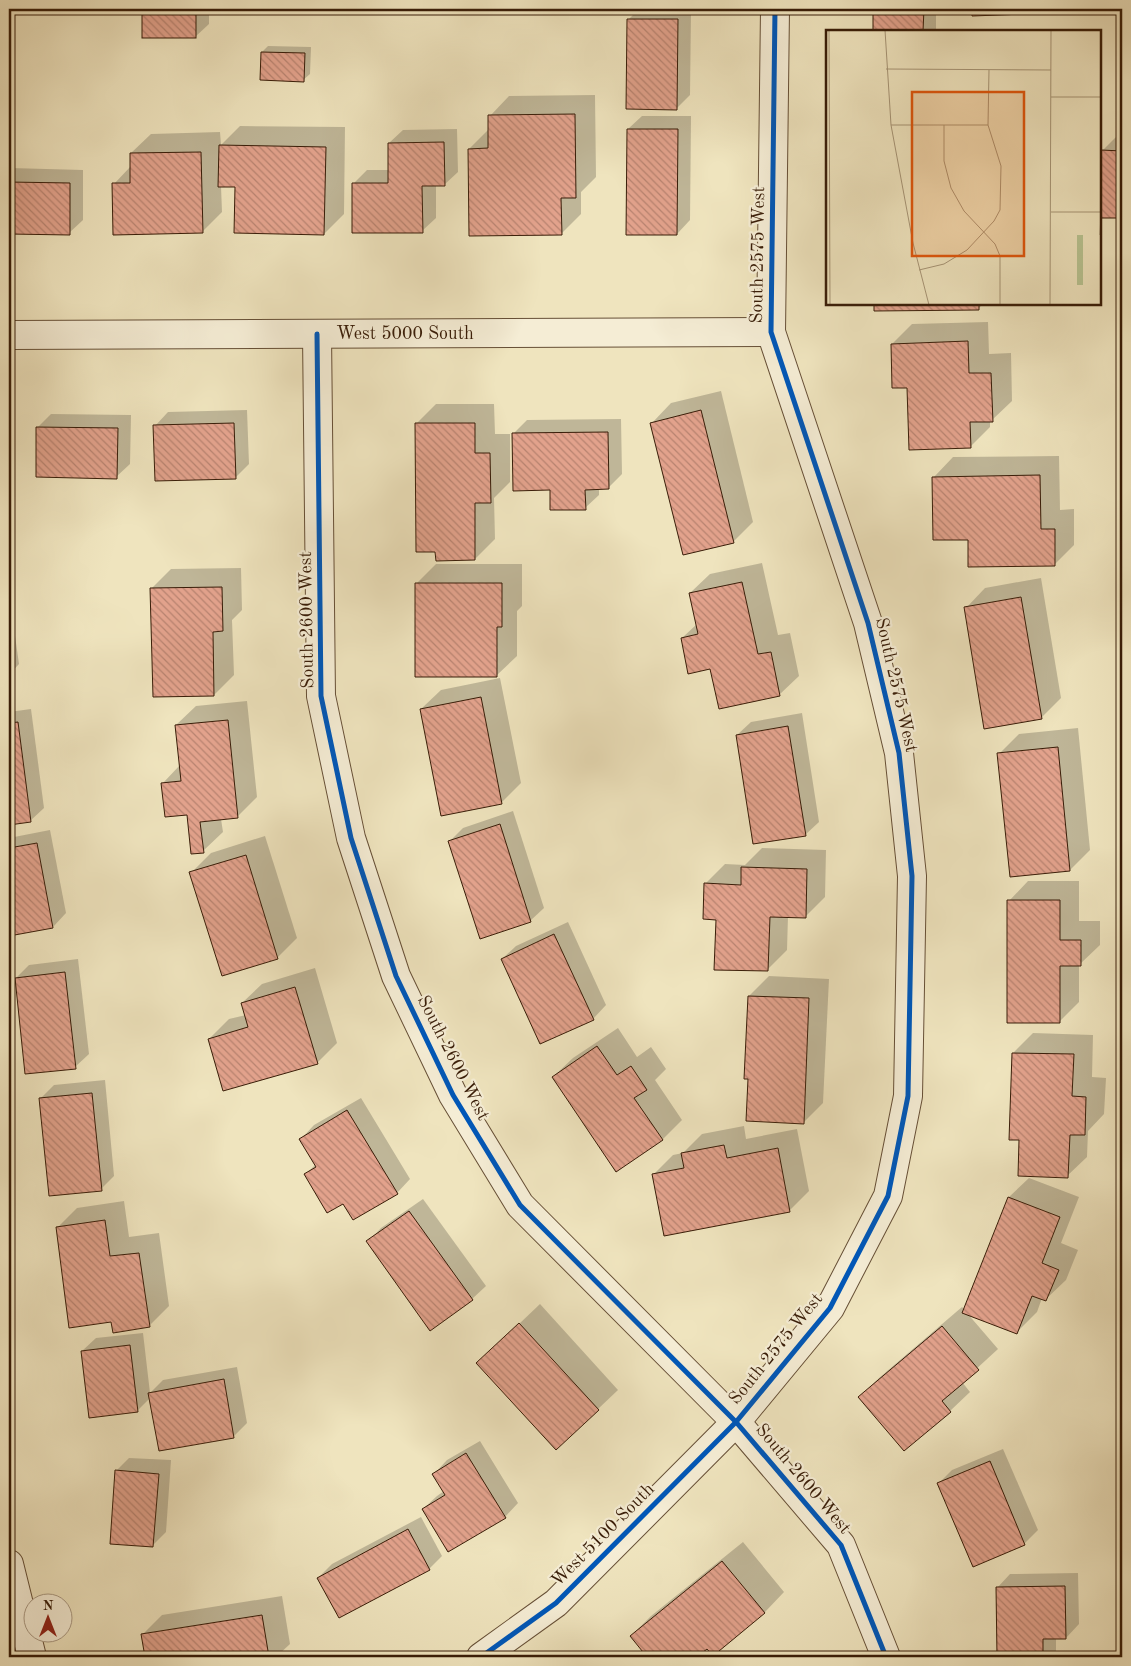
<svg xmlns="http://www.w3.org/2000/svg" width="1131" height="1666" font-family="'Old Standard TT',serif">
	<defs>
		<pattern id="building-back-hatch" width="6" height="6" patternUnits="userSpaceOnUse" patternTransform="scale(1.25)"><rect width="6" height="6" fill="#e2a28c"/><path d="M-1 5l2 2M0 0l6 6M5-1l2 2" fill="none" stroke="#b88370"/></pattern>
	</defs>
	<rect width="100%" height="100%" fill="#efe4be"/>
	<filter id="stains"><feTurbulence type="fractalNoise" baseFrequency=".004" numOctaves="4"/><feColorMatrix values="0 0 0 0 .2 0 0 0 0 .09 0 0 0 0 .02 0 0 0 .5 -.17"/></filter>
	<radialGradient id="worn" r=".72"><stop offset=".6" stop-color="#630" stop-opacity="0"/><stop offset="1" stop-color="#630" stop-opacity=".3"/></radialGradient>
	<g fill="#0003">
		<path d="M144,9H209V24L195,37L143,36Z"/>
		<path d="M639,9H691L690,95L676,109L629,19Z"/>
		<path d="M875,9H936V31H874Z"/>
		<path d="M973,9H1028L1024,13L973,15Z"/>
		<path d="M268,46L311,47L310,74L303,80L262,52Z"/>
		<path d="M595,95L596,177L581,192V214L561,234L469,149L489,129L490,116L509,96Z"/>
		<path d="M642,116H691L690,220L677,234L628,129Z"/>
		<path d="M240,126L345,127L344,214L324,234L237,186H221L222,212L202,232L114,184L131,166V153L151,134L220,132L221,145Z"/>
		<path d="M457,129L458,172L444,185H436V218L422,231L353,184L367,170H389V143L403,130Z"/>
		<path d="M1116,137L1122,138V217H1101L1102,151Z"/>
		<path d="M10,168L83,170V220L69,233H9V170Z"/>
		<path d="M875,304H983L978,309H875Z"/>
		<path d="M988,322L989,354L1011,353L1012,401L992,420H990V427L970,447L908,386L892,344L912,324Z"/>
		<path d="M721,391L753,522L733,542L652,423L671,403Z"/>
		<path d="M436,404H494L495,434H510V482L494,498L495,539L475,559L416,424Z"/>
		<path d="M247,410L249,464L235,478L155,426L168,412Z"/>
		<path d="M51,414L131,415L130,464L116,477L37,428Z"/>
		<path d="M9,417H12V463L9,465Z"/>
		<path d="M621,419L622,474L608,488H599V495L585,508L551,489L513,434L527,420Z"/>
		<path d="M1059,456L1060,510L1074,509V545L1054,565L934,477L953,457Z"/>
		<path d="M762,563L778,635L790,633L799,676L779,695L711,667L682,638L697,624L690,593L710,574Z"/>
		<path d="M436,564H522V606L517,611V656L497,675L416,584Z"/>
		<path d="M241,568L242,610L232,620L234,675L214,695L151,589L171,569Z"/>
		<path d="M1041,578L1061,698L1041,718L966,608L985,588Z"/>
		<path d="M9,594L19,664L9,675Z"/>
		<path d="M500,678L521,783L501,803L421,709L441,690Z"/>
		<path d="M247,701L257,797L237,817L221,819L223,832L203,851L188,813L163,783L180,765L176,725L196,706Z"/>
		<path d="M31,709L44,808L30,821L9,824V712Z"/>
		<path d="M802,713L819,822L805,835L737,735L751,722Z"/>
		<path d="M1078,728L1090,850L1070,870L999,754L1019,734Z"/>
		<path d="M513,811L544,908L530,921L450,841L463,828Z"/>
		<path d="M50,830L66,913L53,927L9,935V838Z"/>
		<path d="M265,836L297,938L277,958L191,873L211,853Z"/>
		<path d="M762,848L826,850L825,897L805,917L788,916L787,950L767,970L705,884L725,864L745,865Z"/>
		<path d="M1028,881H1079V921H1100V945L1079,965V1002L1059,1022L1009,901Z"/>
		<path d="M568,922L606,1005L593,1019L502,959L516,946Z"/>
		<path d="M78,959L89,1054L75,1067L16,978L29,965Z"/>
		<path d="M315,968L337,1043L317,1063L209,1039L229,1019L246,1015L242,1003L262,984Z"/>
		<path d="M769,976L829,979L823,1103L803,1123L749,1077V996Z"/>
		<path d="M618,1028L637,1057L651,1047L666,1069L655,1080L682,1120L663,1139L553,1077L573,1058Z"/>
		<path d="M1033,1033L1093,1035L1092,1077L1106,1078L1104,1114L1088,1131L1087,1157L1067,1176L1020,1139L1013,1053Z"/>
		<path d="M105,1080L114,1176L101,1189L41,1098L54,1085Z"/>
		<path d="M361,1098L410,1179L397,1193L343,1202L305,1175L316,1164L301,1139L314,1125Z"/>
		<path d="M744,1126L746,1139L797,1129L809,1191L789,1211L654,1174L673,1155L683,1153L702,1134Z"/>
		<path d="M1029,1178L1079,1197L1061,1243L1078,1250L1066,1280L1046,1299L1042,1298L1037,1312L1017,1332L967,1313L998,1349L962,1382L970,1392L950,1411L860,1397L879,1378L962,1307L965,1310L1009,1197Z"/>
		<path d="M423,1199L486,1286L472,1299L368,1242L381,1228Z"/>
		<path d="M124,1201L129,1237L159,1233L169,1306L149,1326L112,1321L57,1228L77,1208Z"/>
		<path d="M540,1304L618,1390L598,1409L478,1363Z"/>
		<path d="M143,1333L150,1393L163,1380L237,1367L247,1423L234,1436L160,1450L150,1398L137,1411L82,1351L96,1338Z"/>
		<path d="M480,1441L518,1503L505,1517L423,1509L437,1496L444,1491L434,1474L447,1460Z"/>
		<path d="M1003,1449L1038,1530L1024,1544L939,1483L952,1470Z"/>
		<path d="M129,1458L171,1460L166,1532L153,1545L116,1471Z"/>
		<path d="M421,1517L442,1556L429,1569L318,1578L332,1564Z"/>
		<path d="M743,1542L784,1592L765,1612L713,1654L707,1647L695,1657H649L631,1636L651,1616Z"/>
		<path d="M1078,1573L1079,1624L1066,1638H1056V1657H998L997,1588L1010,1574Z"/>
		<path d="M282,1596L290,1644L276,1657H146L143,1634L162,1615Z"/>
	</g>
	<g fill="url(#building-back-hatch)" stroke="#391d08">
		<rect x="142" y="9" width="54" height="29"/>
		<path d="M873,9H924L923,31H873Z"/>
		<path d="M972,9H1024L1025,14L972,16Z"/>
		<path d="M627,19H678L677,110L626,109Z"/>
		<path d="M261,52L305,53L304,82L260,80Z"/>
		<path d="M575,114L576,198H561L562,235L469,236L468,149L488,148V115Z"/>
		<path d="M627,129H678L677,235H626Z"/>
		<path d="M444,142L445,186H422L423,233H352V183H388V143Z"/>
		<path d="M219,145L326,147L324,235L234,233L235,187H218Z"/>
		<path d="M1101,150L1122,151V218H1100Z"/>
		<path d="M201,152L203,233L113,235L112,183H130V153Z"/>
		<path d="M9,182L70,183V235L9,234Z"/>
		<path d="M874,304H979V310L874,311Z"/>
		<path d="M968,341L969,373H991L993,422H970L971,448L909,450L907,388H892L891,344Z"/>
		<path d="M701,410L734,543L683,555L650,423Z"/>
		<path d="M234,423L236,479L155,481L153,425Z"/>
		<path d="M415,423H475V453H490L491,503H475V560L436,561L435,552H416Z"/>
		<path d="M36,427L118,428L117,479L36,477Z"/>
		<path d="M608,432L609,489L585,490L586,510H550V490L513,491L512,433Z"/>
		<path d="M1040,475L1041,529H1055V566L968,567V540H933L932,477Z"/>
		<path d="M742,582L758,654L771,652L780,696L719,709L710,669L688,674L681,638L698,634L689,593Z"/>
		<path d="M415,583H502V627H497V677H415Z"/>
		<path d="M222,587L223,631L213,632L214,696L153,697L150,588Z"/>
		<path d="M1021,597L1042,719L984,729L964,607Z"/>
		<path d="M481,697L502,804L441,816L420,709Z"/>
		<path d="M228,720L238,818L200,822L204,853L191,854L187,815L165,817L161,783L181,781L175,725Z"/>
		<path d="M18,722L31,822L9,825V723Z"/>
		<path d="M788,726L806,836L753,844L736,735Z"/>
		<path d="M1058,747L1070,871L1010,877L997,753Z"/>
		<path d="M500,824L531,922L480,939L448,841Z"/>
		<path d="M37,843L53,928L9,936V848Z"/>
		<path d="M246,855L278,959L222,976L189,872Z"/>
		<path d="M741,867L807,869L806,918L770,917L768,971L714,970L716,920L703,919L704,883L741,885Z"/>
		<path d="M1007,900H1060V940H1081V966H1060V1023H1007Z"/>
		<path d="M554,934L594,1020L540,1044L501,959Z"/>
		<path d="M65,972L76,1069L25,1074L15,978Z"/>
		<path d="M295,987L318,1064L223,1091L208,1039L248,1027L241,1003Z"/>
		<path d="M748,996L809,998L804,1124L746,1121L748,1079H744Z"/>
		<path d="M597,1046L617,1075L631,1066L647,1090L634,1098L663,1140L616,1172L552,1077Z"/>
		<path d="M1012,1053L1074,1054L1072,1096L1086,1097L1085,1135H1070L1068,1178L1018,1176L1019,1140H1009Z"/>
		<path d="M92,1093L102,1191L49,1196L39,1098Z"/>
		<path d="M347,1110L398,1194L353,1220L343,1204L327,1213L304,1174L316,1167L299,1139Z"/>
		<path d="M724,1145L727,1158L778,1148L790,1212L664,1236L652,1174L684,1168L681,1153Z"/>
		<path d="M1008,1197L1060,1217L1042,1263L1059,1270L1046,1301L1032,1296L1017,1334L962,1313Z"/>
		<path d="M409,1211L473,1300L430,1331L366,1241Z"/>
		<path d="M105,1220L110,1256L139,1253L150,1327L113,1333L111,1322L69,1328L56,1227Z"/>
		<path d="M519,1323L599,1410L556,1450L476,1363Z"/>
		<path d="M942,1326L979,1370L942,1401L951,1412L904,1451L858,1397Z"/>
		<path d="M130,1345L138,1412L89,1418L81,1351Z"/>
		<path d="M224,1379L234,1438L159,1451L148,1393Z"/>
		<path d="M466,1453L506,1518L448,1552L422,1509L445,1495L432,1474Z"/>
		<path d="M990,1461L1025,1545L973,1567L937,1483Z"/>
		<path d="M115,1470L159,1474L153,1547L110,1544Z"/>
		<path d="M408,1529L430,1570L339,1618L317,1578Z"/>
		<path d="M722,1561L765,1613L713,1656L707,1649L697,1657H647L630,1636Z"/>
		<path d="M1065,1586L1066,1639H1043V1657H997L996,1587Z"/>
		<path d="M262,1615L269,1657H145L141,1634Z"/>
	</g>
	<g fill="none" stroke-linecap="round" stroke-linejoin="round">
		<g stroke="#664f36" stroke-width="30">
			<g id="minor">
				<path d="M317,334L321,696L351,838L396,976L453,1095L520,1205L736,1422L841,1545L886,1657"/>
				<path d="M9,335L771,332"/>
				<path d="M9,1564L32,1657"/>
				<path d="M481,1657L556,1603L736,1422L830,1308L888,1196L908,1096L912,876L899,753L868,623L771,332L775,9"/>
			</g>
		</g>
		<use href="#minor" stroke="#f5edd5" stroke-width="28"/>
		<g stroke="#f5edd5" stroke-width="8">
			<g id="cycleway">
				<path d="M317,334L321,696L351,838L396,976L453,1095L520,1205L736,1422L841,1545L886,1657"/>
				<path d="M481,1657L556,1603L736,1422L830,1308L888,1196L908,1096L912,876L899,753L868,623L771,332L775,9"/>
			</g>
		</g>
		<use href="#cycleway" stroke="#0057b8" stroke-width="5"/>
	</g>
	<g text-anchor="middle" dominant-baseline="central" stroke-width="4.5" stroke-linejoin="round" paint-order="stroke">
		<g font-size="18" fill="#391d08" stroke="#f5edd5">
			<text transform="translate(758 255) rotate(-89)">South 2575 West</text>
			<text x="405" y="334">West 5000 South</text>
			<text transform="translate(307 620) rotate(-91)">South 2600 West</text>
			<text transform="translate(896 685) rotate(77)">South 2575 West</text>
			<text transform="translate(453 1058) rotate(63)">South 2600 West</text>
			<text transform="translate(776 1349) rotate(-51)">South 2575 West</text>
			<text transform="translate(803 1479) rotate(50)">South 2600 West</text>
			<text transform="translate(603 1535) rotate(-45)">West 5100 South</text>
		</g>
	</g>
	<g transform="translate(826 30)">
		<rect width="275" height="275" fill="#efe4be"/>
		<path d="M251,205H257V255H251Z" fill="#b8c492"/>
		<path fill="none" stroke="#a69475" stroke-width="1" d="M3,0L4,275M59,0L65,95L87,213L103,275M60,39L225,40M225,67H275M65,95H162M118,95V131L125,158L138,181L169,214L174,226V275M225,182H275M274,205L275,183M93,240L118,234L141,220L168,191L174,180L175,136L162,95L163,40M224,275L225,0"/>
		<path fill="#df560c" fill-opacity="0.15" stroke="#df560c" stroke-width="2.5" d="M86,62H198V226H86Z"/>
		<rect width="275" height="275" fill="none" stroke="#391d08" stroke-width="2.5"/>
	</g>
	<rect width="1131" height="1666" fill="none" stroke="#efe4be" stroke-width="30"/>
	<rect x="10" y="10" width="1111" height="1646" fill="none" stroke="#391d08" stroke-width="2.5"/>
	<rect x="15" y="15" width="1101" height="1636" fill="none" stroke="#391d08"/>
	<g transform="translate(48 1618)"><circle r="24" fill="#f5edd5" stroke="#aa9a83"/>
	<path d="M0-4L9 19L0 12L-9 19Z" fill="#8f2418"/>
	<text y="-8" font-size="14" font-weight="bold" text-anchor="middle" fill="#391d08">N</text>
	</g>
	<rect width="100%" height="100%" filter="url(#stains)"/>
	<rect width="100%" height="100%" fill="url(#worn)"/>
</svg>
